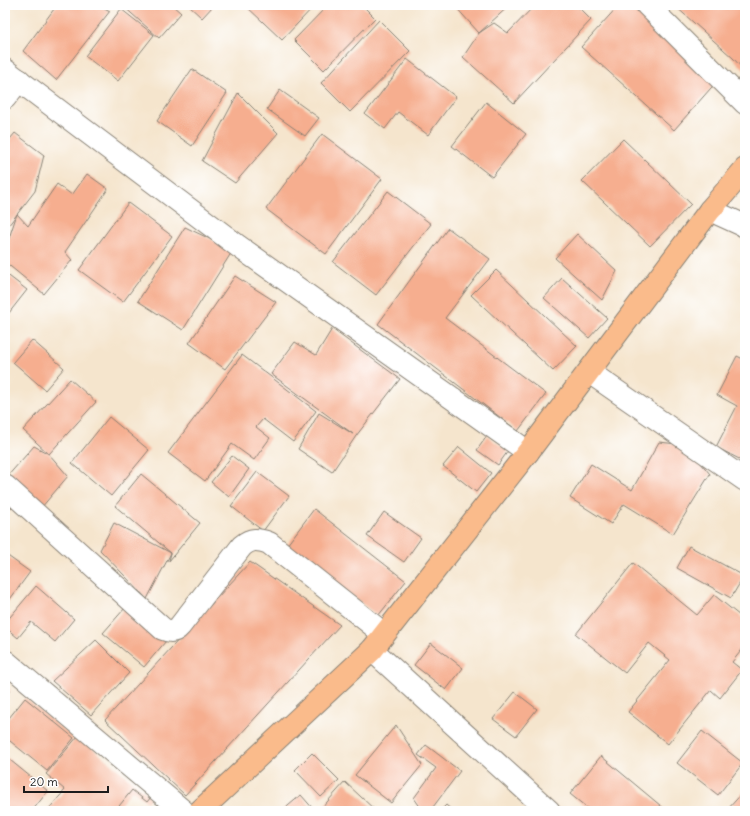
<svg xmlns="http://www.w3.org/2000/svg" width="750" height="816" font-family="Delius,sans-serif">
	<rect width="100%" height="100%" fill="#fff"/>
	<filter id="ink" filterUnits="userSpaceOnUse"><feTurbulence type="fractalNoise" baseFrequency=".025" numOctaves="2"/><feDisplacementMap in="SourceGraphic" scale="8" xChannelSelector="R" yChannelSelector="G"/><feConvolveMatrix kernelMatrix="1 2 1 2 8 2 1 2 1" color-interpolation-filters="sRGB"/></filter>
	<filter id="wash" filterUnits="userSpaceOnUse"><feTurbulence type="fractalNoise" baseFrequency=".012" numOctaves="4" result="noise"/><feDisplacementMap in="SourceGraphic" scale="16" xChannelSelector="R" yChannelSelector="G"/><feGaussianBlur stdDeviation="0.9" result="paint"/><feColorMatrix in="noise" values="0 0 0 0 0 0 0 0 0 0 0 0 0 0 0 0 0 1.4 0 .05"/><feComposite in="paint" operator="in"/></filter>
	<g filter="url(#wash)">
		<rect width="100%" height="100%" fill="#f5e5cd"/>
		<g id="blocks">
			<g fill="#f6ae8f">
				<path d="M57,5H99L110,11L56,80L23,51Z"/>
				<path d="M122,5H172L181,13L159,38Z"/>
				<path d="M188,5H214L202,18Z"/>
				<path d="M245,5H315L282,40Z"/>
				<path d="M328,5H362L375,18L324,70L294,40Z"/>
				<path d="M454,5H510L479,33Z"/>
				<path d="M535,5H576L591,20L514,103L463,57L479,33L494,23L508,33Z"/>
				<path d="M619,5H633L718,80L674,130L581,47Z"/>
				<path d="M674,5H745V71L733,58Z"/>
				<path d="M121,9L154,35L118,81L85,56Z"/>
				<path d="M379,20L410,51L350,112L321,83Z"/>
				<path d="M407,59L456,97L428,135L398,112L385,129L365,114Z"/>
				<path d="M192,69L227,93L192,146L157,121Z"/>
				<path d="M280,90L319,118L305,136L267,109Z"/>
				<path d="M238,93L278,133L235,183L202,161Z"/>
				<path d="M486,102L526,134L492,177L452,146Z"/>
				<path d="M15,133L44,155L35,191L8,226L5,224V145Z"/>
				<path d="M322,134L382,179L326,254L266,209Z"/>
				<path d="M623,139L691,204L650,246L582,181Z"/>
				<path d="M87,174L108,189L65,252L72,260L44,294L5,262V250L17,214L28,226L57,184L72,195Z"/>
				<path d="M388,191L431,224L376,295L333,262Z"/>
				<path d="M128,203L172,236L123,302L79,270Z"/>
				<path d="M185,227L233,250L183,330L138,301Z"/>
				<path d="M448,228L490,259L445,318L546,394L518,431L378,324Z"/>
				<path d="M577,234L617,271L602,300L555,258Z"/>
				<path d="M496,270L577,346L553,371L471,295Z"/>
				<path d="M5,273L27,290L5,318Z"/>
				<path d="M235,276L276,302L225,369L189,343Z"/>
				<path d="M562,278L607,318L589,338L544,298Z"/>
				<path d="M332,329L400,379L356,436L332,472L298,449L319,413L353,434L271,374L295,342L316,355Z"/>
				<path d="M32,340L64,368L45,390L13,362Z"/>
				<path d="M242,355L316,411L293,442L263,419L256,427L270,438L254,460L232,444L205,481L168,453Z"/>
				<path d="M737,356L745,360V462L716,447L737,406L717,395Z"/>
				<path d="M70,379L96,402L49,454L23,430Z"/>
				<path d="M109,417L149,450L111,496L72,463Z"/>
				<path d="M487,436L508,451L498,465L477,450Z"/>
				<path d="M659,442L686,445L710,474L673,534L624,504L611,524L570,498L591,464L632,490Z"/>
				<path d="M34,446L49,454L68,476L41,508L6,478Z"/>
				<path d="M459,447L491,473L476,492L443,466Z"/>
				<path d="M232,456L249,469L229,497L211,482Z"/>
				<path d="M257,472L289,496L263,531L231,506Z"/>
				<path d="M141,474L200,523L169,561L171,553L147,599L100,550L114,523L171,553L115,506Z"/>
				<path d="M314,509L406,581L378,616L287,545Z"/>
				<path d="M384,512L421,538L404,562L367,536Z"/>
				<path d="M689,546L744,576L731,598L677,568Z"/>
				<path d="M5,554L30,572L5,606Z"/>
				<path d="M250,562L340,625L185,795L105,720Z"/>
				<path d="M633,563L697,615L714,595L745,620V646L732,662L742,670L720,698L711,690L668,744L628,712L670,660L649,643L625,673L576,634Z"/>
				<path d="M36,586L74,619L55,642L31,622L18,638L5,627V623Z"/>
				<path d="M125,608L166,641L144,667L103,633Z"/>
				<path d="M96,640L129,673L91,715L52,681Z"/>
				<path d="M431,643L463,668L446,690L414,665Z"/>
				<path d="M5,686L10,690L5,697Z"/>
				<path d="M515,692L537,709L516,736L493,719Z"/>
				<path d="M25,698L74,738L47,771L5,737V723Z"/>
				<path d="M396,725L422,765L391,803L355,775Z"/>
				<path d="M702,731L743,763L718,795L677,763Z"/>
				<path d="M78,736L151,797L147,802L132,790L115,811H47L65,790L46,774Z"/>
				<path d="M426,745L460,771L430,811H423L414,798L436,768L418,755Z"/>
				<path d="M312,753L339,780L321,797L295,770Z"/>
				<path d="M5,756L48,791L32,811H5Z"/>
				<path d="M601,756L667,811H591L570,794Z"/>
				<path d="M345,782L376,811H319Z"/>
				<path d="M745,790V811H729L727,810Z"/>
				<path d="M301,795L315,811H282Z"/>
				<path d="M446,805L453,811H440Z"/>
			</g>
		</g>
	</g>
	<g filter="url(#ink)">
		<use href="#blocks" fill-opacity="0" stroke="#888074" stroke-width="1"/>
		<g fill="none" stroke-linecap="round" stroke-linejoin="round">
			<g stroke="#888074" stroke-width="24">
				<g id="street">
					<path d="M647,5L745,103"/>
					<path d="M5,70L238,246L528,452"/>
					<path d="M5,98L19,80"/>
					<path d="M710,210L745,226"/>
					<path d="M589,372L745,480"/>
					<path d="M5,486L163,629C170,632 175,632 180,626L242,546C251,538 258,539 269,543L384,634"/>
					<path d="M372,650L549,811"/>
					<path d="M5,661L183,811"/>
				</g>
			</g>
			<g stroke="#888074" stroke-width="24">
				<path id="highway" d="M200,811L372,650L528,452L710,210L745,169"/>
			</g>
			<use href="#street" stroke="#fff" stroke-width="22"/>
			<use href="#highway" stroke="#fabb8b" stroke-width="22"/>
		</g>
	</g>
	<rect width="750" height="816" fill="none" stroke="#fff" stroke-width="20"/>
	<path d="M24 786v6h84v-6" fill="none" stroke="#1c1c1c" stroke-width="2"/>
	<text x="30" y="786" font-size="12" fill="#1c1c1c" stroke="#ffffff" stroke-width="3" paint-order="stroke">20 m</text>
</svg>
